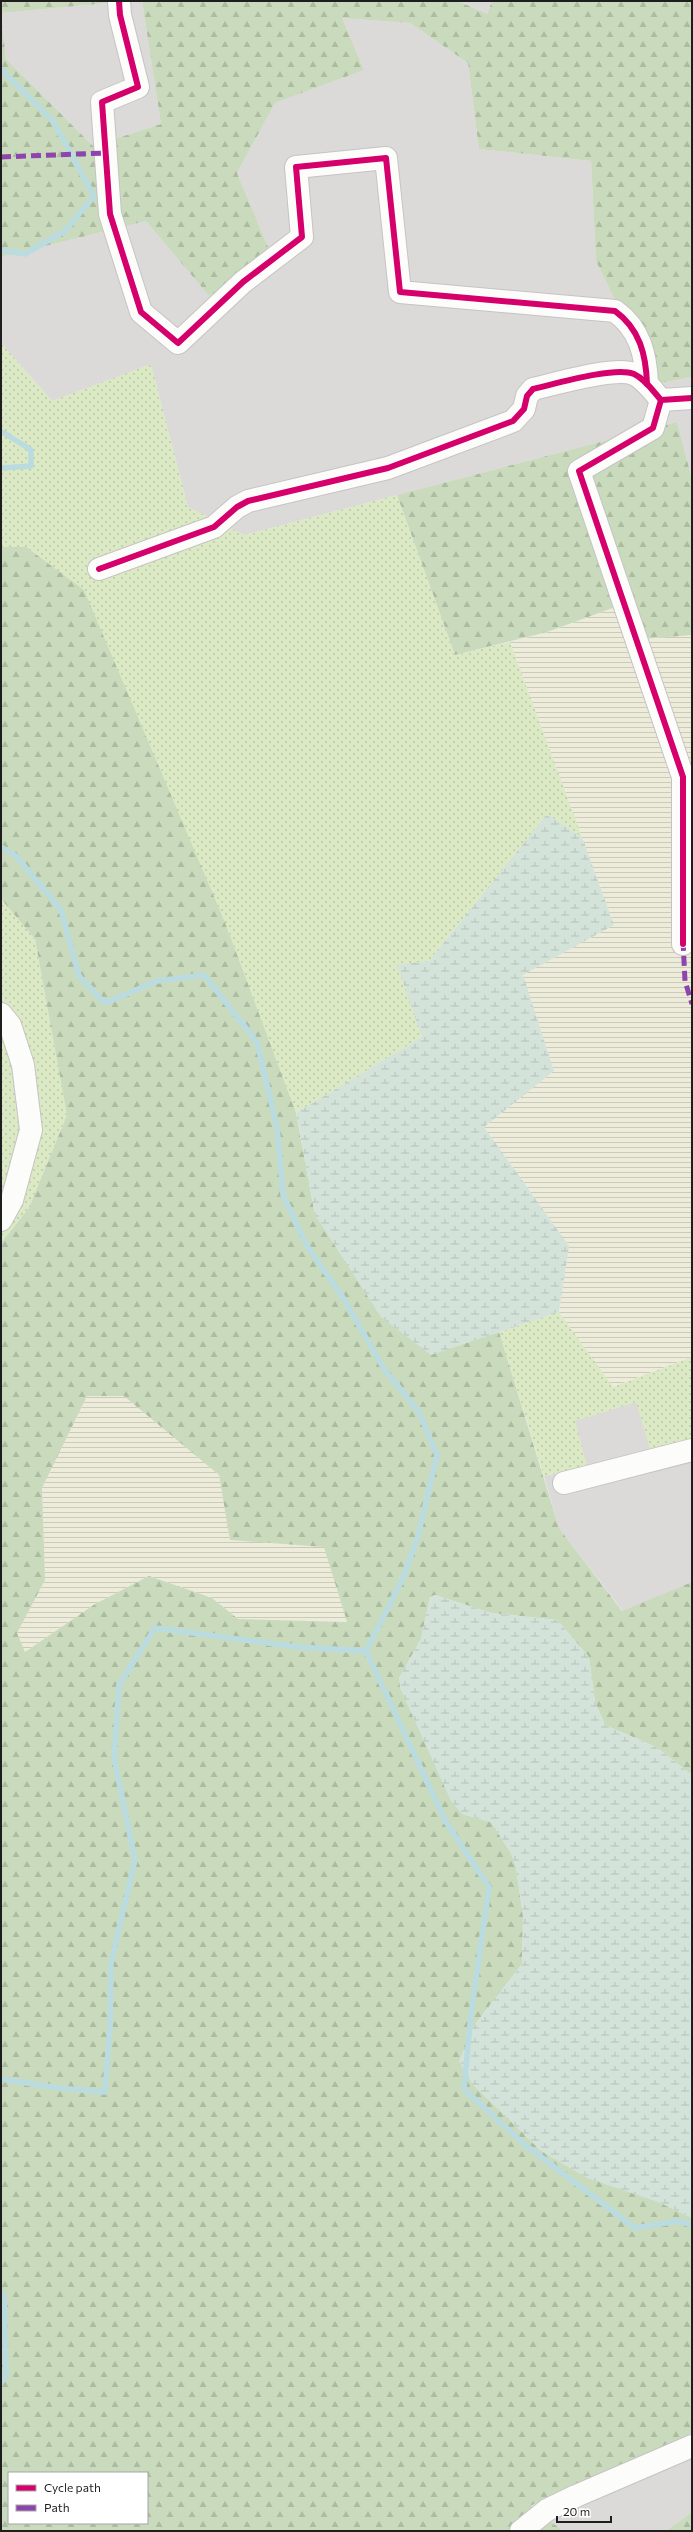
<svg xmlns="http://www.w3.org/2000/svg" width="693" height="2532" font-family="Commissioner,sans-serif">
	<defs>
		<pattern id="farmland-rules" width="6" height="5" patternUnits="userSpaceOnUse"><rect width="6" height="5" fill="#edecda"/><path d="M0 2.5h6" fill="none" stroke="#cbcabb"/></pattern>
		<pattern id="grass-dots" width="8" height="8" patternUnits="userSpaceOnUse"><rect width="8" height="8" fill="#dce9c5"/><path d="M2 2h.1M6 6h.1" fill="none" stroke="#bcc7a9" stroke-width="1.8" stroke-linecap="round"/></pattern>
		<pattern id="forest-firs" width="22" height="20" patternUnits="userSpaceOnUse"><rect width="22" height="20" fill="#c9dbbc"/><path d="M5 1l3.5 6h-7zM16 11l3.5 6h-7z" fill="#acbca1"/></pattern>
		<pattern id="wetland-marsh" width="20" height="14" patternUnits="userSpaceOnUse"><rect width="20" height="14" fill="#d4e3d9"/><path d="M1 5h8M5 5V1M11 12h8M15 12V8" fill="none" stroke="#b6c2ba"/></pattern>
	</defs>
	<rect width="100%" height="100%" fill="#eceae7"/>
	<g fill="#dbdad8">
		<path d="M108,1H142L161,124L93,146L6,59L1,13L108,3Z"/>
		<path d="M458,1H492L487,14Z"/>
		<path d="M342,18L410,23L468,63L479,149L591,161L596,261L656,384L692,377V479L677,422L244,535L188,507L151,365L52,401L1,343V257L146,221L209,296L271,254L237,173L275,103L364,70Z"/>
		<path d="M636,1402L692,1444V1582L623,1611L559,1528L544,1476L580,1469L574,1421Z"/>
		<path d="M692,2433V2512L666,2531H563L530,2507Z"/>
	</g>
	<g fill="url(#farmland-rules)">
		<path d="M626,603L643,639L692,635V1357L612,1387L559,1312L569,1246L484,1127L554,1071L522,975L614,925L510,642L548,632Z"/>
		<path d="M87,1396H124L219,1475L230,1540L324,1546L347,1622L238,1619L212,1598L149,1576L95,1604L25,1652L17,1633L45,1580L42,1488Z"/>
	</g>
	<g fill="url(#grass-dots)">
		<path d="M1,343L52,401L151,364L188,507L244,535L397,495L455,655L510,642L582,837L547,814L429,961L422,1037L296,1113L226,925L26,547H1Z"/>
		<path d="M1,899L35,939L67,1115L29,1208L1,1243Z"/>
		<path d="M559,1312L613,1387L692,1357V1443L651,1452L636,1402L575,1421L587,1466L544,1476L499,1332Z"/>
	</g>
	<g fill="url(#forest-firs)" fill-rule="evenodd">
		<path d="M1,1H108V3L1,13L6,59L93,146L161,124L142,1H458L487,14L492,1H692V377L656,384L596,261L591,161L479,149L468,63L410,23L342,18L364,70L275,103L237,173L271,254L209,296L146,221L1,257Z"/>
		<path d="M677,422L692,479V635L643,639L626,603L547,632L455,655L397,495Z"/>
		<path d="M1,547H26L84,590L226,925L296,1113L315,1215L431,1354L499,1332L559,1528L622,1611L692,1582V1775L656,1747L605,1725L595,1702L589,1657L557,1620L491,1613L435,1595L430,1597L421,1639L399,1678L462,1814L491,1822L511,1853L516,1867L523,1916L522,1964L473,2027L661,2203L692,2218V2433L530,2506L563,2531H1V1243L29,1208L67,1115L35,939L1,899ZM87,1396H124L219,1475L230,1540L324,1547L347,1622L238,1619L212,1598L149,1576L95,1604L25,1652L17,1633L45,1580L42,1488ZM9,2473H147V2523H9Z"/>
		<path d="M692,2512V2531H666Z"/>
	</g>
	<g fill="url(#wetland-marsh)">
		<path d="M547,814L582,837L614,925L523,975L554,1071L484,1127L569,1246L559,1312L431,1355L381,1317L315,1215L296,1113L422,1037L397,965L429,961Z"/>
		<path d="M435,1595L491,1613L557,1620L589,1657L595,1702L605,1725L656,1747L692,1775V2218L661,2203L587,2178L541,2151L472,2084L459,2061L473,2027L522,1964L523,1916L516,1867L511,1853L491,1822L462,1814L451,1801L400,1688L399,1678L421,1639L430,1597Z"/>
	</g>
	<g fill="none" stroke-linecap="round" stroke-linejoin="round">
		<g stroke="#badbe0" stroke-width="5.5">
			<path d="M1,69L53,121L94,196L65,231L25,254L1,250"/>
			<path d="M1,431L31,450V466L1,468"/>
			<path d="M1,847L16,856L61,910L79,976L105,1003L157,981L204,975L257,1042L277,1127L283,1195L307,1246L342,1296L384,1369L419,1412L437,1455L418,1536L403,1578L366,1651"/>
			<path d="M366,1651L446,1822L489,1887L471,2014L464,2089L524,2144L635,2228L678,2221L692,2225"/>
			<path d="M1,2079L59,2088L105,2092L110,2027L111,1963L135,1860L114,1758L119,1685L155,1628L298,1647L366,1651"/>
			<path d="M1,2292L4,2296L6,2376L1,2383"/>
		</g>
		<g stroke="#c5c4c3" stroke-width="24">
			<g id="minor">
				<path d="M119,1L120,15L138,87L102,102L110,214L141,312L178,343L243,282L302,237L296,167L386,158L400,292L615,311C640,329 646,355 647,384"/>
				<path d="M661,400L653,428L579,471L683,777V944"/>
				<path d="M99,569L214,527L237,507L248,501L388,468L513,421L524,409L527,396L533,389C555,384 615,366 634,374C645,379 653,391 661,400L692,398"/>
				<path d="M1,1014L10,1025L23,1065L31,1130L12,1200L1,1220"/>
				<path d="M564,1483L692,1450"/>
				<path d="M521,2531L547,2510L576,2496L692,2446"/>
			</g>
		</g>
		<use href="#minor" stroke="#fcfcfb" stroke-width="22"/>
		<g stroke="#8e44ad" stroke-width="5" stroke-dasharray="10 5" stroke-linecap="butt">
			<path d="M1,157L105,153"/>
			<path d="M683,941L685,981L692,1004"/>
		</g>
		<g stroke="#fff" stroke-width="8">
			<g id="cycleway">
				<path d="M119,1L120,15L138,87L102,102L110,214L141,312L178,343L243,282L302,237L296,167L386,158L400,292L615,311C640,329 646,355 647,384"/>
				<path d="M661,400L653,428L579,471L683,777V944"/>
				<path d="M99,569L214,527L237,507L248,501L388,468L513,421L524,409L527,396L533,389C555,384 615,366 634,374C645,379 653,391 661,400L692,398"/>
			</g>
		</g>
		<use href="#cycleway" stroke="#d6006c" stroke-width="6"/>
	</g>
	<rect width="693" height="2532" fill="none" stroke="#1e1e1e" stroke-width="4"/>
	<rect x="8" y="2472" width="140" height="52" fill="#ffffff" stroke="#a5a5a5"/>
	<rect x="16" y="2485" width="20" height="6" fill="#d6006c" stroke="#a5a5a5"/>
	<text x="44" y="2492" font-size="12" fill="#1e1e1e">Cycle path</text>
	<rect x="16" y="2505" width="20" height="6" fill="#8e44ad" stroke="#a5a5a5"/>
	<text x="44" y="2512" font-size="12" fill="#1e1e1e">Path</text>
	<path d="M557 2516v6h54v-6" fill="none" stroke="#1e1e1e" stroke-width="2"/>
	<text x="563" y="2516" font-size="12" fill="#1e1e1e" stroke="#ffffff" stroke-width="3" paint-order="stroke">20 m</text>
</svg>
